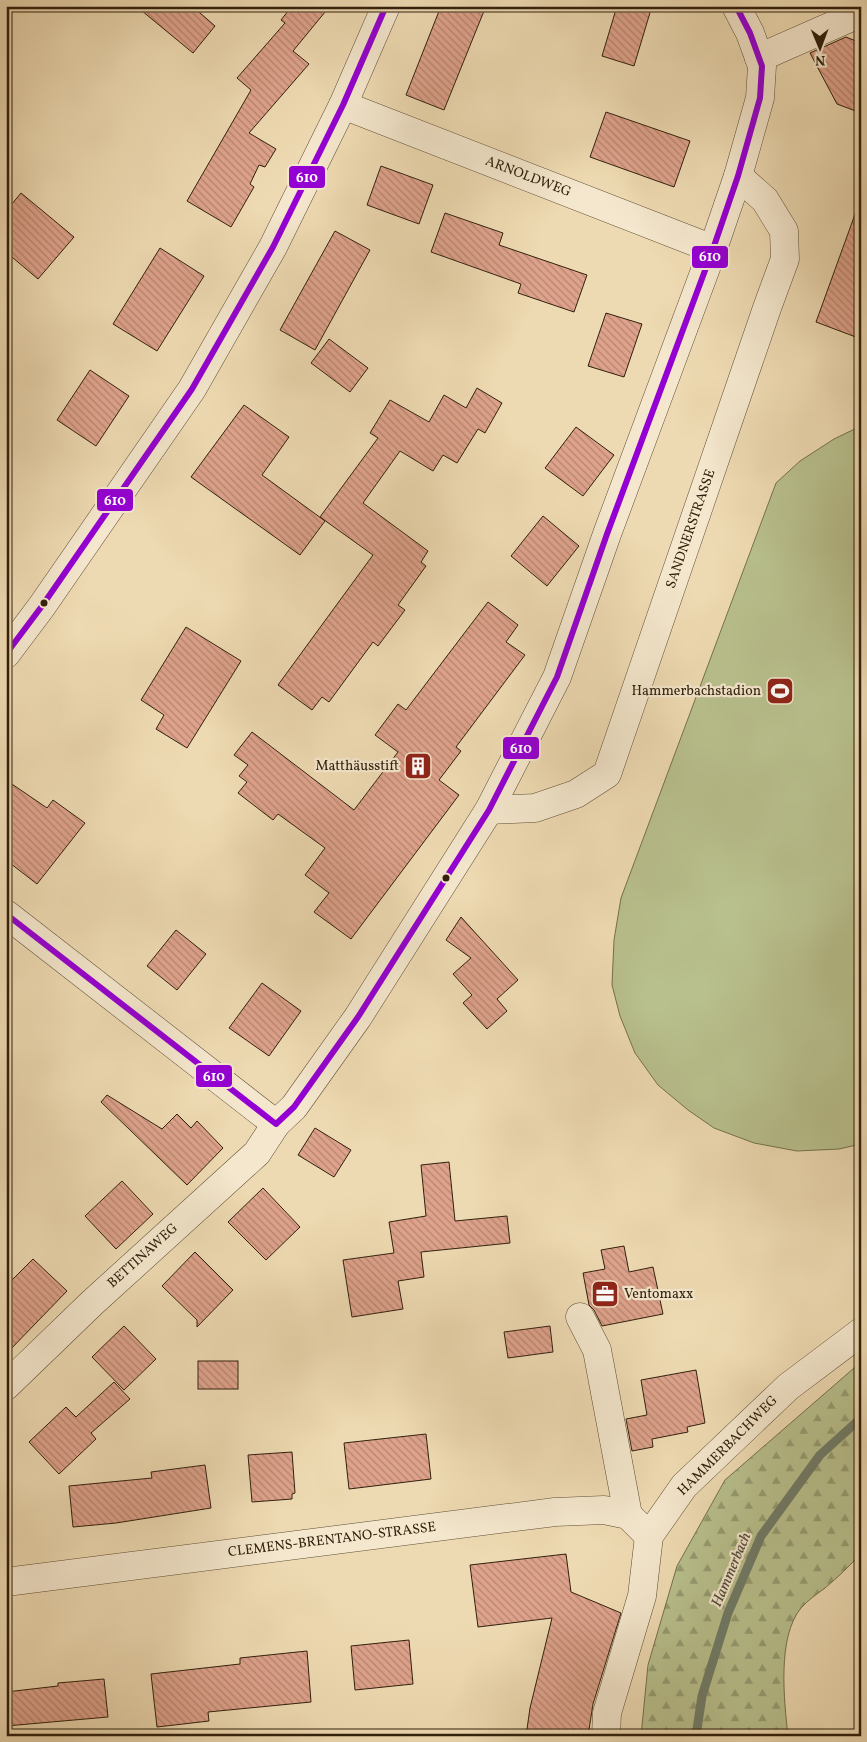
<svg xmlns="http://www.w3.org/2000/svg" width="867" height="1742" font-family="Vollkorn,serif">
	<defs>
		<pattern id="forest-firs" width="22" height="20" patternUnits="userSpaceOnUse" patternTransform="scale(1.25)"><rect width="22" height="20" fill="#b8c08d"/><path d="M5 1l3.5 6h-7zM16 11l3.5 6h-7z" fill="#969c72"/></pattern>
		<pattern id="building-back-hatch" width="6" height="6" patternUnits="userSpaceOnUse" patternTransform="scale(1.25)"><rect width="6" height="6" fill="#dfa38c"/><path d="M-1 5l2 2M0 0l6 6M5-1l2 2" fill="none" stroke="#b58471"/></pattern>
	</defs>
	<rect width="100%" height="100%" fill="#eedab2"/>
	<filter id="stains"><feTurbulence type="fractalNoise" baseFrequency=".004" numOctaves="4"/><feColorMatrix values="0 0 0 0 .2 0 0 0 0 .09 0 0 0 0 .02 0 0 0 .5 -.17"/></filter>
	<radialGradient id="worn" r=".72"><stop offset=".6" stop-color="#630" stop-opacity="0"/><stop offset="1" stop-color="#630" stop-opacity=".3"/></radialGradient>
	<path fill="url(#forest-firs)" stroke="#74704d" d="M861,1362V1553C850,1566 838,1577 825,1588C817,1594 808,1600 801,1608C777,1637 784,1700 788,1736H641L648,1665L677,1566L725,1480Z"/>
	<path fill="#b8c08d" stroke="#74704d" d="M861,426V1144L839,1149L797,1151L754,1143L714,1128L688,1110L658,1085L635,1053L620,1016L612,985L614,940L621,898L776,483L800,461L834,439Z"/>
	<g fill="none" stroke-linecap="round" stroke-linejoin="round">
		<path stroke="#717d69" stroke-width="9" d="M696,1736L702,1696L728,1613L761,1536L820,1455L861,1418"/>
	</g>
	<g fill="url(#building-back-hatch)" stroke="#31200d">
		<path d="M136,6H192L215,26L193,53Z"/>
		<path d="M292,6H330L293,51L309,64L249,133L276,149L265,167L259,165L250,184L254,187L231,227L187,201L251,90L237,78L285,23L281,20Z"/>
		<path d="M441,6H486L444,110L406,95Z"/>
		<path d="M617,6H652L634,66L602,56Z"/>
		<path d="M846,37L861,43V113L837,104L810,53Z"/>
		<path d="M606,112L690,141L674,187L590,157Z"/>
		<path d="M381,166L433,185L419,224L367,205Z"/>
		<path d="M21,193L74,237L38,279L6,252V211Z"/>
		<path d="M858,206L861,207V339L816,322Z"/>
		<path d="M445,213L503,233L499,245L587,275L574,312L518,293L521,284L431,252Z"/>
		<path d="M335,231L370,250L315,350L280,330Z"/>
		<path d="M160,248L204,276L157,351L113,324Z"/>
		<path d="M606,313L642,324L624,377L588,366Z"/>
		<path d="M329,339L368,368L350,392L311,363Z"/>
		<path d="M90,370L129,396L96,446L57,420Z"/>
		<path d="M477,388L502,403L485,433L478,429L457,463L443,455L433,471L400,451L363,503L428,551L421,562L426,566L398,605L405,610L378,646L373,642L329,702L322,697L312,710L278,685L373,555L320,517L378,438L370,433L390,400L429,422L444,395L466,408Z"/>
		<path d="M244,405L289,437L262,475L325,521L300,555L191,477Z"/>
		<path d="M576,427L614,455L583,496L545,468Z"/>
		<path d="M543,516L579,546L547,586L511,556Z"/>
		<path d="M488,602L518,625L506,642L525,655L456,747L461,751L439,780L459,795L351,939L314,912L329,893L305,875L325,848L278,814L273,820L238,793L247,782L239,776L248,765L234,755L252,732L354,810L398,752L375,735L398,704L406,710Z"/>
		<path d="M186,627L241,661L187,748L156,729L164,715L141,700Z"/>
		<path d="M6,780L47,808L53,800L85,823L37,884L6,860Z"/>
		<path d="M461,917L518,980L497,999L507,1011L487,1029L463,1003L472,995L453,974L471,958L446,940Z"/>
		<path d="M176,930L206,954L177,990L147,966Z"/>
		<path d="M262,983L301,1011L269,1056L229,1028Z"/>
		<path d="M107,1095L162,1129L177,1114L191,1128L197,1121L223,1148L187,1185L101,1102Z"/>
		<path d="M315,1128L351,1150L334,1177L298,1155Z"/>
		<path d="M449,1162L455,1221L507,1216L510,1243L421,1252L424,1277L398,1281L403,1309L352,1317L343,1260L394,1253L389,1222L426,1216L421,1165Z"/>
		<path d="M122,1181L153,1214L116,1249L85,1216Z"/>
		<path d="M263,1188L300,1227L266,1260L228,1222Z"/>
		<path d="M624,1246L629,1272L653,1267L663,1314L602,1326L594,1310L589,1305L583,1273L605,1269L601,1250Z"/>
		<path d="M195,1252L233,1290L197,1327V1320L162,1286Z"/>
		<path d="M33,1259L67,1291L6,1354V1286Z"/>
		<path d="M124,1326L156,1359L124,1390L92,1357Z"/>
		<path d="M550,1326L553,1352L508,1358L504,1332Z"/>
		<rect x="198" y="1361" width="40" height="28"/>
		<path d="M696,1370L705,1423L687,1427L688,1432L652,1439L653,1447L632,1451L626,1419L647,1415L641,1380Z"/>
		<path d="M114,1382L130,1399L91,1433L96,1439L59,1474L29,1442L66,1407L76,1417Z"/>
		<path d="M426,1434L431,1479L349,1489L344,1443Z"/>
		<path d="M292,1452L295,1493L292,1494V1499L252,1502L248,1455Z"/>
		<path d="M205,1465L211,1508L116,1523L73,1527L69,1486L152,1478L151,1472Z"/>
		<path d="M566,1554L571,1592L621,1613L593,1704L588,1736H526L530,1708L552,1618L478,1627L470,1565Z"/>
		<path d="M409,1640L413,1684L355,1690L351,1646Z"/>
		<path d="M307,1651L311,1702L208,1712L209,1721L157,1727L151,1674L240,1664V1658Z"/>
		<path d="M104,1679L108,1717L6,1726V1692L58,1686V1683Z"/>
	</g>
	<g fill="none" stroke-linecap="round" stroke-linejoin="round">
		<g stroke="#604e36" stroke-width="29">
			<g id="minor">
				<path d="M759,58L861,13"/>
				<path d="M343,105L713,249"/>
				<path d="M6,654L42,606L192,389L273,247L343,105L386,6"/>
				<path d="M489,810L535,808L576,794L607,774L767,308L785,259L784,231L765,200L738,176"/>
				<path d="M6,914L276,1124"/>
				<path d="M580,1317L597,1350L628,1515"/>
				<path d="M6,1386L92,1303L257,1153L276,1124L294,1107L358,1017L489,810L557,677L607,534L713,249L738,176L760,98L762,66L750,33L736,6"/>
				<path d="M6,1582L555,1512L604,1510L628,1515L649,1536"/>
				<path d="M606,1736L607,1713L642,1596L649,1536L684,1486L788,1387L861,1332"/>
			</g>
		</g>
		<use href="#minor" stroke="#f4e7cd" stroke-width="28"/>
		<g stroke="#f4e7cd" stroke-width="10">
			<g id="bus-1">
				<path d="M6,654L42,606L192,389L273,247L343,105L386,6"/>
				<path d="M6,914L276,1124L294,1107L358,1017L489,810L557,677L607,534L713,249L738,176L760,98L762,66L750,33L736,6"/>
			</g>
		</g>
		<use href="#bus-1" stroke="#9400d3" stroke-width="6"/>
	</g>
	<defs>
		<g id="stadium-square" transform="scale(1.4375)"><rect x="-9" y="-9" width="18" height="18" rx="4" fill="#8f2418" stroke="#f4e7cd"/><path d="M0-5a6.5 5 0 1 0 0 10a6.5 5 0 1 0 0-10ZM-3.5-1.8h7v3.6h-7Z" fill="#fff"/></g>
		<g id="building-square" transform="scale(1.4375)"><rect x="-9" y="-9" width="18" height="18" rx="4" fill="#8f2418" stroke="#f4e7cd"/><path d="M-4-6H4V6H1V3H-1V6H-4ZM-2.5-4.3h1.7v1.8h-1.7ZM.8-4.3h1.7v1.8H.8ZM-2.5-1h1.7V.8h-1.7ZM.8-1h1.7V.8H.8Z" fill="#fff"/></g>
		<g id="office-square" transform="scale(1.4375)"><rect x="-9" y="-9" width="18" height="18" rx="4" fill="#8f2418" stroke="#f4e7cd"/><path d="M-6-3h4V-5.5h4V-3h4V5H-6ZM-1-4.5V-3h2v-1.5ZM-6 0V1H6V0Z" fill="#fff"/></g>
	</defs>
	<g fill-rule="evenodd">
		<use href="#stadium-square" x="780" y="691"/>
		<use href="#building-square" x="418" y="766"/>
		<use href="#office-square" x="605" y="1294"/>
	</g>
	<g fill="#31200d" stroke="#f4e7cd" stroke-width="2">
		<circle cx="44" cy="603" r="4.5"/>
		<circle cx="446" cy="878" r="4.5"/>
	</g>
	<g text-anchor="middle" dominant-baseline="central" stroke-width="4.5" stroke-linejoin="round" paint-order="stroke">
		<g font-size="14" fill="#31200d" stroke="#f4e7cd">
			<text transform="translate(528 177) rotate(21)">ARNOLDWEG</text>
			<text transform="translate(691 529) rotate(-71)">SANDNERSTRASSE</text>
			<text transform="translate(143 1256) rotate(-42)">BETTINAWEG</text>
			<text transform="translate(728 1446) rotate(-45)">HAMMERBACHWEG</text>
			<text transform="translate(332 1540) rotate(-7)">CLEMENS-BRENTANO-STRASSE</text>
		</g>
		<g font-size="14" fill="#31200d" stroke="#f4e7cd" text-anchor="end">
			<text x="761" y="691">Hammerbachstadion</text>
			<text x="399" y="766">Matthäusstift</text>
			<text x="624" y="1294" text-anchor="start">Ventomaxx</text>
		</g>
		<g font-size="15" font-style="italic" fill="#514e3b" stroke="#f4e7cd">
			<text transform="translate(732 1570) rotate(-67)">Hammerbach</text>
		</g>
	</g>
	<g stroke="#f4e7cd" stroke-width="2">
		<rect x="288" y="165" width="38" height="24" rx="5" fill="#9400d3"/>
		<rect x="691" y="245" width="38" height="24" rx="5" fill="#9400d3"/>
		<rect x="96" y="488" width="38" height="24" rx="5" fill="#9400d3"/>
		<rect x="502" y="736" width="38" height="24" rx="5" fill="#9400d3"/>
		<rect x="195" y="1064" width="38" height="24" rx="5" fill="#9400d3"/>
	</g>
	<g font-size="14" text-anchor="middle" font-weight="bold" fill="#fff">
		<text x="307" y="182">610</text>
		<text x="710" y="261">610</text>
		<text x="115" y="505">610</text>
		<text x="521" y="753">610</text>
		<text x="214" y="1081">610</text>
	</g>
	<rect width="867" height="1742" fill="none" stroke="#eedab2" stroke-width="25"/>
	<rect x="8" y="8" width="852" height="1727" fill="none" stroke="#31200d" stroke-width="2.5"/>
	<rect x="12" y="12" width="842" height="1717" fill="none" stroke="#31200d"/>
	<g transform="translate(820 48) rotate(179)" stroke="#f4e7cd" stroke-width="4" paint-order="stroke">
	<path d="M0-4L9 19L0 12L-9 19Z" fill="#31200d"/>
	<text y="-8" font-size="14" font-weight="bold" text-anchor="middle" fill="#31200d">N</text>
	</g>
	<rect width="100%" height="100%" filter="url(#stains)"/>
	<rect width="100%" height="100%" fill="url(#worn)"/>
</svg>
